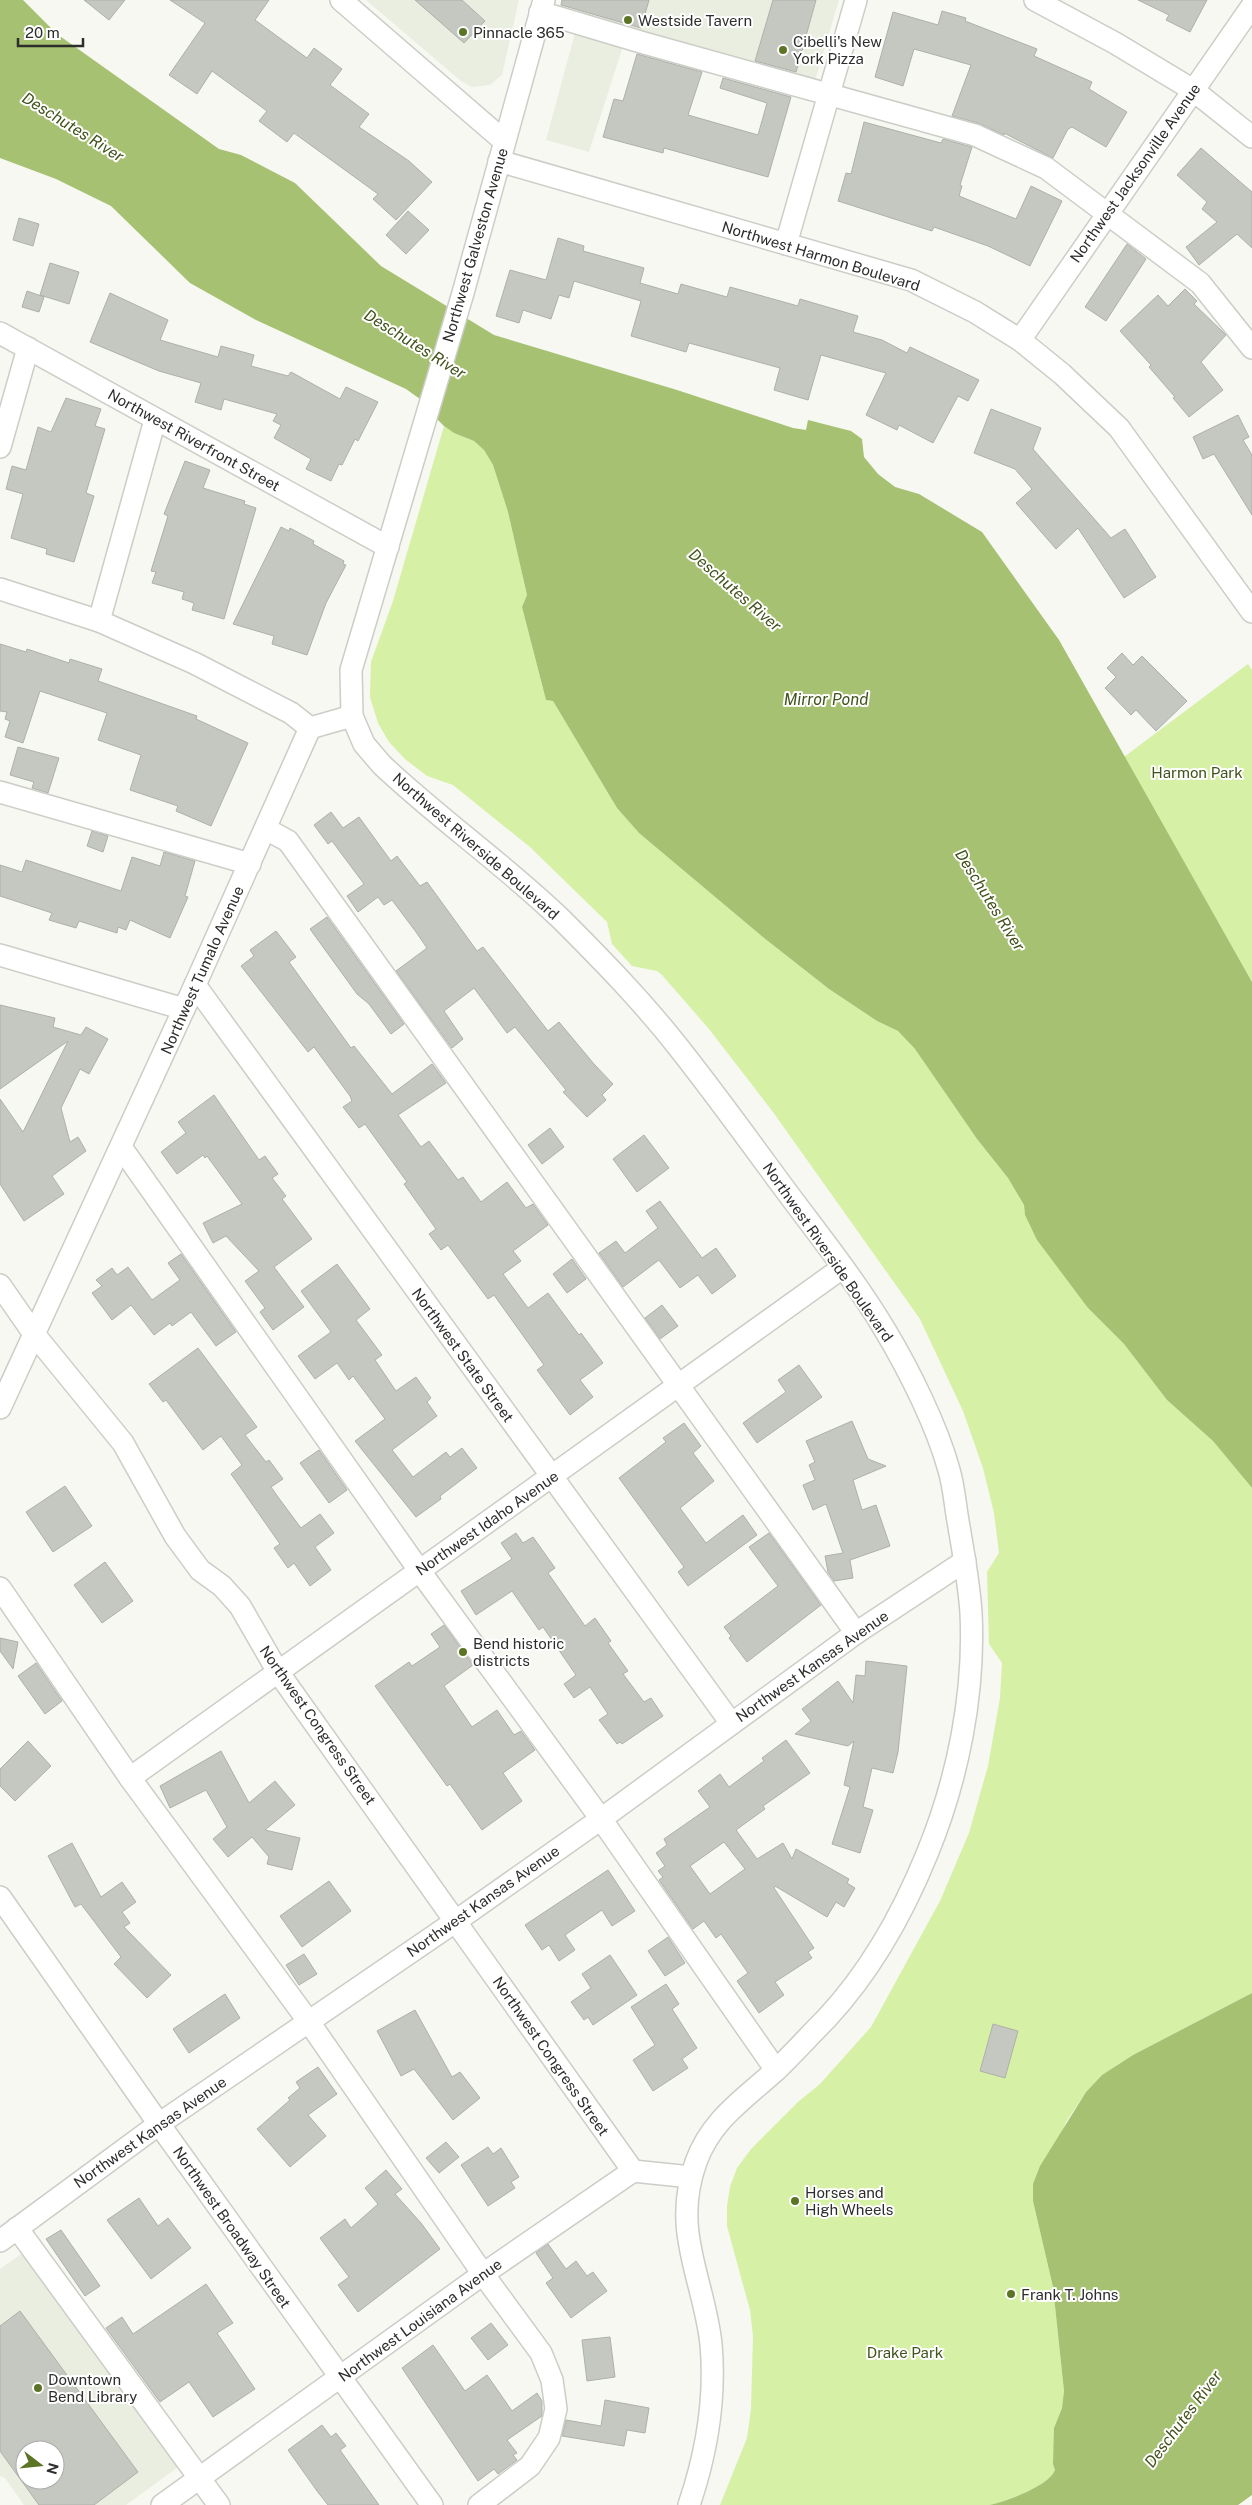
<svg xmlns="http://www.w3.org/2000/svg" width="1252" height="2505" font-family="'Public Sans',sans-serif">
	<rect width="100%" height="100%" fill="#f6f8f1"/>
	<g fill="#e9eee0" fill-rule="evenodd">
		<path d="M366,0H519L502,75L490,85L472,87L461,81Z"/>
		<path d="M584,0H839L810,97L624,43L589,152L546,140Z"/>
		<path d="M24,2252L178,2467L126,2505H24L5,2478L0,2476V2269ZM25,2450H55V2480H25Z"/>
	</g>
	<g fill="#d6f0a6">
		<path d="M444,426L454,433L474,441L484,450L493,465L508,512L527,595L522,607L546,700L553,701L617,808L639,833L764,938L829,989L877,1021L898,1031L915,1049L977,1139L1008,1178L1024,1205L1025,1215L1088,1308L1124,1344L1167,1400L1213,1441L1252,1488V1993L1133,2055L1102,2075L1086,2092L1066,2122L1033,2201L1053,2287L1064,2391L1062,2408L1054,2428L1055,2470C1049,2486 1005,2502 989,2505H720L747,2438L751,2409L753,2336L750,2310L727,2226V2206L730,2187L737,2168L751,2149L798,2102L820,2084L871,2027L940,1901L969,1833L988,1766L1000,1698L1002,1663L989,1644L987,1572L999,1553L994,1513L983,1468L963,1411L920,1319L773,1112L709,1029L662,975L657,971L632,966L612,944L607,922L530,847L453,785L427,776L405,759L389,742L378,723L370,697L371,662L393,601Z"/>
		<path d="M1248,664L1252,670V982L1124,757Z"/>
	</g>
	<g fill="#a6c171">
		<path d="M0,0H23L57,34L219,149L241,155L295,183L381,266L494,335L677,390L793,428L806,430L808,420L851,431L862,439L864,457L878,474L895,487L919,494L982,532L1059,640L1252,982V1488L1213,1441L1167,1400L1124,1344L1088,1308L1037,1240L1025,1215L1024,1205L1008,1178L977,1139L915,1049L898,1031L877,1021L829,989L764,938L639,833L617,808L553,701L546,700L522,607L527,595L508,512L493,465L484,450L474,441L454,433L444,426L437,419L434,409L406,389L256,320L190,283L111,206L56,179L0,158Z"/>
		<path d="M1252,1993V2495L1238,2505H989C1005,2502 1049,2486 1055,2470L1053,2464L1054,2428L1062,2408L1064,2391L1053,2287L1033,2201V2184L1040,2166L1086,2092L1102,2075L1133,2055Z"/>
	</g>
	<g fill="#c5c7c1" stroke="#aeb0aa" fill-rule="evenodd">
		<path d="M84,0H125L109,20Z"/>
		<path d="M170,0H269L255,20L307,58L314,48L342,69L330,85L369,114L359,127L409,161L432,182L396,220L373,199L378,194L294,133L287,142L259,121L267,111L212,71L197,94L169,75L205,23Z"/>
		<path d="M415,0H462L485,21L464,43Z"/>
		<path d="M562,0H649L641,28L561,5Z"/>
		<path d="M773,0H816L796,72L755,61Z"/>
		<path d="M1138,0H1207L1190,32L1166,20L1169,15Z"/>
		<path d="M942,11L966,18L965,21L1037,49L1034,56L1092,82L1089,89L1127,112L1106,147L1072,127L1068,129L1053,158L1004,133V135L978,123L952,116L971,65L914,49L903,86L875,77L893,12L938,25Z"/>
		<path d="M637,54L702,72L688,115L758,135L767,103L720,88L723,78L791,97L768,177L664,148L663,153L603,137L614,99L623,101Z"/>
		<path d="M864,122L941,143L943,139L972,147L960,185L962,186L959,196L1016,219L1031,186L1062,201L1030,266L988,246L934,227L932,231L838,201L846,173L851,174Z"/>
		<path d="M1201,148L1252,192V248L1237,234L1199,265L1186,247L1217,222L1202,209L1207,202L1177,175Z"/>
		<path d="M408,211L429,230L406,254L386,235Z"/>
		<path d="M19,218L39,224L33,246L13,240Z"/>
		<path d="M558,238L584,246L583,251L644,268L640,283L678,294L681,284L727,297L730,287L798,306L800,299L858,316L853,332L882,340L907,353L910,347L979,380L968,401L958,396L933,443L899,425L897,430L866,415L886,373L821,355L808,400L774,390L780,368L689,343L686,352L631,336L641,301L574,281L569,298L559,295L551,319L523,310L519,323L496,316L510,270L546,280Z"/>
		<path d="M1127,244L1146,259L1106,321L1085,307Z"/>
		<path d="M50,263L79,272L69,304L40,295Z"/>
		<path d="M1185,289L1197,301L1194,304L1226,335L1201,362L1223,390L1189,417L1173,398L1175,397L1149,367L1151,365L1120,331L1158,295L1168,306Z"/>
		<path d="M27,291L44,297L39,312L22,307Z"/>
		<path d="M110,293L168,320L160,340L218,357L221,346L254,355L251,366L288,376L291,372L340,399L346,387L378,402L358,441L355,439L342,465L339,464L331,481L306,469L311,459L274,438L281,425L273,421L277,414L224,399L221,410L195,402L201,383L159,371L90,342Z"/>
		<path d="M66,398L101,409L95,426L105,429L86,493L94,496L74,562L46,554L47,549L11,538L23,494L6,489L12,466L26,470L38,427L51,432Z"/>
		<path d="M991,409L1041,428L1033,449L1111,538L1125,529L1156,577L1124,598L1078,528L1056,549L1016,503L1032,489L1015,469L974,453Z"/>
		<path d="M1238,415L1249,437L1243,440L1252,455V515L1214,454L1203,459L1193,437Z"/>
		<path d="M185,461L210,470L203,488L245,501L244,504L256,508L224,619L192,610L194,603L182,599L184,592L152,583L156,572L151,571L168,516L164,514Z"/>
		<path d="M281,527L289,531L290,528L314,541L313,544L344,561L343,564L346,565L326,603L307,655L272,644L274,636L233,624Z"/>
		<path d="M0,644L26,652L27,649L69,663L70,659L102,669L98,681L197,716L196,719L248,743L211,826L176,811L178,806L130,790L141,755L98,740L107,713L40,691L23,743L5,737L10,721L5,719L7,712L0,711Z"/>
		<path d="M1122,653L1133,665L1142,656L1187,701L1156,731L1136,710L1131,715L1105,688L1116,677L1107,668Z"/>
		<path d="M18,747L59,758L48,793L32,788L34,782L10,775Z"/>
		<path d="M331,812L343,828L359,817L391,861L397,856L420,886L427,882L477,951L483,947L548,1031L559,1022L594,1064L613,1084L602,1095L606,1100L587,1117L563,1092L566,1090L515,1027L507,1033L474,988L444,1011L463,1039L452,1048L396,971L427,948L416,932L392,900L384,905L378,897L358,912L347,896L364,884L332,841L328,844L314,825Z"/>
		<path d="M92,831L108,836L103,852L87,846Z"/>
		<path d="M164,852L195,861L185,896L188,897L170,938L130,920L126,930L118,927L117,933L79,921L76,928L49,920L52,913L0,896V865L22,872L26,860L121,891L132,857L160,866Z"/>
		<path d="M327,917L404,1024L391,1034L369,1004L357,994L310,929Z"/>
		<path d="M276,931L296,957L289,962L351,1048L354,1046L392,1094L432,1064L446,1083L398,1115L421,1147L429,1141L458,1180L463,1177L481,1202L507,1182L526,1208L533,1204L548,1225L513,1251L521,1261L503,1274L528,1308L548,1293L579,1335L581,1333L603,1363L580,1380L593,1397L570,1415L537,1370L544,1365L494,1295L488,1299L448,1245L441,1250L429,1234L436,1229L404,1184L407,1182L365,1124L359,1128L343,1107L352,1101L350,1096L314,1047L308,1052L241,966L254,956L250,950Z"/>
		<path d="M0,1005L55,1018L53,1027L81,1035L86,1027L108,1039L89,1074L80,1069L61,1108L70,1142L78,1137L86,1151L52,1176L64,1194L24,1221L0,1184V1099L23,1132L68,1041L0,1089Z"/>
		<path d="M214,1095L259,1160L265,1156L278,1174L272,1178L286,1196L282,1199L312,1239L274,1267L304,1307L273,1330L260,1312L265,1308L245,1281L259,1271L226,1236L213,1243L203,1223L242,1204L207,1156L205,1158L203,1155L177,1174L161,1152L186,1133L178,1122Z"/>
		<path d="M550,1128L564,1147L542,1164L528,1145Z"/>
		<path d="M644,1135L669,1168L637,1192L613,1159Z"/>
		<path d="M660,1201L702,1258L716,1248L736,1276L712,1294L698,1275L680,1288L659,1260L623,1287L599,1253L616,1241L625,1253L658,1228L646,1211Z"/>
		<path d="M181,1254L236,1332L216,1346L191,1312L172,1326L170,1323L154,1335L131,1305L112,1320L92,1293L102,1286L96,1280L112,1268L117,1275L128,1267L152,1300L180,1280L168,1263Z"/>
		<path d="M572,1259L586,1279L567,1293L553,1274Z"/>
		<path d="M337,1264L370,1309L356,1320L382,1355L375,1360L396,1391L416,1377L431,1398L427,1402L437,1416L392,1450L413,1477L446,1452L450,1457L462,1448L477,1468L440,1496L441,1499L416,1517L355,1441L385,1419L353,1376L349,1380L337,1363L315,1379L298,1356L331,1332L301,1291Z"/>
		<path d="M662,1305L678,1326L660,1339L645,1318Z"/>
		<path d="M198,1348L257,1427L245,1435L266,1462L269,1460L283,1479L271,1487L278,1497L301,1528L320,1514L334,1533L315,1547L331,1570L310,1586L294,1563L288,1568L274,1548L280,1544L231,1474L242,1465L221,1436L203,1450L166,1400L163,1402L149,1384Z"/>
		<path d="M799,1365L822,1397L757,1443L743,1423L786,1392L778,1380Z"/>
		<path d="M852,1421L868,1459L886,1466L853,1480L862,1510L876,1505L890,1546L850,1560L853,1578L834,1581L828,1572L825,1556L843,1553L826,1504L813,1510L803,1485L815,1480L809,1465L815,1462L806,1441Z"/>
		<path d="M684,1423L701,1446L693,1453L714,1481L680,1508L706,1543L743,1515L757,1535L688,1586L678,1572L684,1567L619,1478L666,1442L663,1438Z"/>
		<path d="M319,1450L347,1490L329,1503L300,1463Z"/>
		<path d="M65,1486L92,1526L53,1552L26,1512Z"/>
		<path d="M516,1533L523,1543L533,1537L555,1568L548,1573L585,1626L595,1618L611,1641L608,1643L628,1671L623,1674L644,1702L651,1698L663,1716L622,1744L620,1742L617,1744L599,1720L608,1714L590,1687L574,1698L564,1684L576,1675L543,1627L539,1630L512,1591L476,1615L461,1591L512,1559L501,1543Z"/>
		<path d="M769,1533L821,1605L747,1662L729,1638L731,1636L724,1627L778,1586L749,1547Z"/>
		<path d="M105,1562L133,1601L102,1623L74,1585Z"/>
		<path d="M444,1625L473,1665L444,1686L472,1727L497,1710L514,1735L521,1731L535,1750L503,1773L522,1801L482,1830L450,1784L447,1786L375,1686L409,1662L412,1666L440,1647L431,1634Z"/>
		<path d="M0,1638L18,1642L13,1669L0,1651Z"/>
		<path d="M866,1661L907,1666L898,1752L893,1773L872,1768L863,1807L873,1810L860,1853L832,1844L850,1787L844,1785L854,1741L848,1746L795,1734L811,1721L802,1709L838,1681L853,1703L856,1675L865,1676Z"/>
		<path d="M36,1663L62,1701L45,1714L18,1676Z"/>
		<path d="M786,1740L810,1773L763,1806L765,1809L736,1830L757,1859L783,1843L792,1859L796,1849L849,1879L847,1883L855,1888L844,1907L836,1902L827,1917L775,1886L774,1888L814,1948L808,1952L812,1958L775,1982L784,1995L759,2013L737,1981L748,1973L721,1934L716,1938L704,1921L693,1929L659,1880L663,1877L658,1871L665,1866L656,1853L667,1845L664,1839L710,1807L698,1791L720,1774L729,1787L764,1761L762,1758ZM724,1842L745,1869L710,1894L690,1866Z"/>
		<path d="M28,1741L51,1766L15,1801L0,1786V1769Z"/>
		<path d="M221,1751L249,1803L275,1781L295,1805L265,1830L300,1838L292,1870L267,1864L269,1857L252,1837L228,1857L213,1839L227,1827L206,1790L170,1808L160,1786Z"/>
		<path d="M72,1843L101,1897L122,1882L136,1902L122,1912L130,1923L124,1927L171,1975L147,1998L114,1964L121,1957L81,1904L75,1907L48,1856Z"/>
		<path d="M608,1870L635,1911L612,1926L602,1910L565,1935L575,1950L559,1961L549,1945L542,1950L525,1925Z"/>
		<path d="M329,1881L351,1911L302,1947L280,1916Z"/>
		<path d="M668,1937L685,1963L665,1976L648,1951Z"/>
		<path d="M304,1954L317,1974L299,1985L286,1965Z"/>
		<path d="M610,1955L637,1995L593,2025L588,2017L584,2020L571,2002L591,1988L582,1974Z"/>
		<path d="M666,1984L679,2004L672,2009L697,2048L682,2059L688,2068L653,2091L633,2060L655,2045L631,2007Z"/>
		<path d="M225,1994L240,2018L189,2053L173,2029Z"/>
		<path d="M415,2010L452,2077L460,2072L480,2098L453,2120L414,2069L401,2076L377,2031Z"/>
		<path d="M993,2024L1018,2031L1005,2078L980,2071Z"/>
		<path d="M318,2067L337,2094L308,2115L326,2136L290,2167L257,2129L290,2100L288,2098L300,2088L296,2082Z"/>
		<path d="M446,2142L459,2157L439,2173L426,2158Z"/>
		<path d="M488,2147L493,2154L501,2148L519,2177L511,2182L515,2188L488,2206L461,2165Z"/>
		<path d="M386,2170L402,2189L395,2194L421,2223L440,2249L358,2312L338,2285L349,2277L320,2238L345,2219L351,2228L378,2204L365,2188Z"/>
		<path d="M139,2198L158,2226L168,2218L191,2248L151,2279L107,2220Z"/>
		<path d="M61,2230L100,2286L85,2296L46,2239Z"/>
		<path d="M548,2244L566,2269L576,2261L587,2276L593,2272L607,2291L571,2318L546,2283L553,2278L536,2253Z"/>
		<path d="M206,2284L233,2323L217,2333L255,2389L213,2417L189,2382L160,2402L106,2328L122,2317L133,2334Z"/>
		<path d="M20,2311L138,2472L94,2505H39L0,2451V2326ZM25,2450H55V2480H25Z"/>
		<path d="M491,2323L508,2345L488,2360L471,2338Z"/>
		<path d="M610,2337L615,2377L587,2381L582,2340Z"/>
		<path d="M433,2345L465,2391L487,2375L512,2411L537,2393L542,2401V2416L507,2440L517,2453L513,2455L517,2460L498,2474L494,2469L478,2481L402,2368Z"/>
		<path d="M605,2400L649,2408L645,2433L627,2430L624,2446L562,2436L566,2420L601,2426Z"/>
		<path d="M322,2425L331,2437L336,2433L346,2446L340,2450L379,2505H328L317,2491L288,2450Z"/>
	</g>
	<g fill="none" stroke-linecap="round" stroke-linejoin="round">
		<g stroke="#cbcec7" stroke-width="24">
			<g id="minor">
				<path d="M341,0L504,141"/>
				<path d="M544,0L463,293L351,670L352,716L364,744L382,765C439,819 504,864 561,919C602,960 643,1002 679,1048C713,1091 745,1135 778,1180C814,1229 854,1278 885,1330C909,1370 937,1426 949,1470C954,1487 955,1504 958,1521C963,1551 969,1582 971,1613C975,1693 958,1779 927,1854C903,1913 870,1972 826,2019C809,2036 793,2054 775,2071C744,2099 711,2120 696,2162C671,2231 704,2279 711,2344C716,2400 707,2452 689,2505"/>
				<path d="M1035,0L1115,43L1193,90L1252,137"/>
				<path d="M540,12L644,43L975,135L1046,168L1200,283L1252,348"/>
				<path d="M499,161L911,280L975,312L1020,340L1062,374L1119,428L1252,612"/>
				<path d="M786,244L856,0"/>
				<path d="M0,333L388,547"/>
				<path d="M1020,340L1252,6"/>
				<path d="M0,447L28,348"/>
				<path d="M0,589L99,621L194,663L291,713L310,728"/>
				<path d="M99,621L155,420"/>
				<path d="M0,792L250,864"/>
				<path d="M266,829L288,841L856,1633"/>
				<path d="M0,955L184,1009"/>
				<path d="M195,985L731,1723"/>
				<path d="M121,1147L419,1570L601,1819L776,2070"/>
				<path d="M0,1285L34,1334L123,1443L175,1536L200,1570L222,1586L240,1606L278,1672L633,2171"/>
				<path d="M0,1408L195,985L310,728L352,716"/>
				<path d="M0,1588L130,1778L309,2022L483,2274L541,2353L552,2380L556,2409L549,2438L530,2466L479,2505"/>
				<path d="M130,1778L842,1268"/>
				<path d="M0,1897L159,2124L432,2505"/>
				<path d="M17,2228L219,2505"/>
				<path d="M0,2241L159,2124L456,1921L601,1819L856,1633L965,1561"/>
				<path d="M162,2505L483,2274L633,2171L691,2177"/>
			</g>
		</g>
		<use href="#minor" stroke="#fff" stroke-width="21"/>
	</g>
	<g fill="#5c7425" stroke="#fff" stroke-width="2">
		<circle cx="628" cy="20" r="5"/>
		<circle cx="463" cy="32" r="5"/>
		<circle cx="783" cy="50" r="5"/>
		<circle cx="463" cy="1652" r="5"/>
		<circle cx="795" cy="2201" r="5"/>
		<circle cx="1011" cy="2294" r="5"/>
		<circle cx="38" cy="2388" r="5"/>
	</g>
	<g text-anchor="middle" dominant-baseline="central" stroke-width="4" stroke-linejoin="round" paint-order="stroke">
		<g font-size="15" fill="#2d2e2c" stroke="#fff" text-anchor="start">
			<text x="638" y="20">Westside Tavern</text>
			<text x="473" y="32">Pinnacle 365</text>
			<text x="793" y="41">Cibelli's New<tspan x="793" dy="17">York Pizza</tspan></text>
			<text x="473" y="1643">Bend historic<tspan x="473" dy="17">districts</tspan></text>
			<text x="805" y="2192">Horses and<tspan x="805" dy="17">High Wheels</tspan></text>
			<text x="1021" y="2294">Frank T. Johns</text>
			<text x="48" y="2379">Downtown<tspan x="48" dy="17">Bend Library</tspan></text>
		</g>
		<g font-size="15" fill="#2d2e2c" stroke="#fff">
			<text transform="translate(1135 173) rotate(-55)">Northwest Jacksonville Avenue</text>
			<text transform="translate(475 245) rotate(-74)">Northwest Galveston Avenue</text>
			<text transform="translate(821 256) rotate(17)">Northwest Harmon Boulevard</text>
			<text transform="translate(194 440) rotate(29)">Northwest Riverfront Street</text>
			<text transform="translate(476 846) rotate(41)">Northwest Riverside Boulevard</text>
			<text transform="translate(202 970) rotate(-66)">Northwest Tumalo Avenue</text>
			<text transform="translate(828 1252) rotate(55)">Northwest Riverside Boulevard</text>
			<text transform="translate(463 1355) rotate(54)">Northwest State Street</text>
			<text transform="translate(487 1523) rotate(-35)">Northwest Idaho Avenue</text>
			<text transform="translate(812 1666) rotate(-35)">Northwest Kansas Avenue</text>
			<text transform="translate(318 1725) rotate(55)">Northwest Congress Street</text>
			<text transform="translate(483 1901) rotate(-35)">Northwest Kansas Avenue</text>
			<text transform="translate(551 2056) rotate(55)">Northwest Congress Street</text>
			<text transform="translate(150 2132) rotate(-35)">Northwest Kansas Avenue</text>
			<text transform="translate(232 2227) rotate(55)">Northwest Broadway Street</text>
			<text transform="translate(420 2320) rotate(-36)">Northwest Louisiana Avenue</text>
		</g>
		<g font-size="15" fill="#42531b" stroke="#fff">
			<text x="1197" y="772">Harmon Park</text>
			<text x="905" y="2352">Drake Park</text>
		</g>
		<g font-size="16" font-style="italic" fill="#42531b" stroke="#fff">
			<text transform="translate(73 127) rotate(32)">Deschutes River</text>
			<text transform="translate(415 344) rotate(32)">Deschutes River</text>
			<text transform="translate(735 590) rotate(41)">Deschutes River</text>
			<text x="826" y="699">Mirror Pond</text>
			<text transform="translate(990 900) rotate(58)">Deschutes River</text>
			<text transform="translate(1183 2419) rotate(-53)">Deschutes River</text>
		</g>
	</g>
	<g transform="translate(40 2465) rotate(106)"><circle r="24" fill="#ffffff" stroke="#ababab"/>
	<path d="M0-4L9 19L0 12L-9 19Z" fill="#5c7425"/>
	<text y="-8" font-size="14" font-weight="bold" text-anchor="middle" fill="#2d2e2c">N</text>
	</g>
	<path d="M18 38v8h65v-8" fill="none" stroke="#2d2e2c" stroke-width="2.5"/>
	<text x="25" y="38" font-size="15" fill="#2d2e2c" stroke="#ffffff" stroke-width="4" paint-order="stroke">20 m</text>
</svg>
